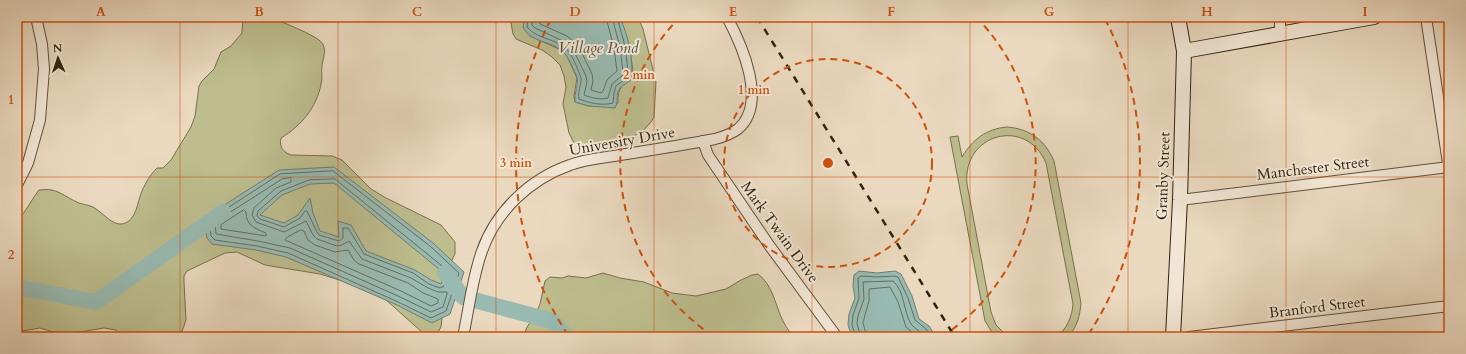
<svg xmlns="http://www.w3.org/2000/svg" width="1466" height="354" font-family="Cardo,serif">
	<rect width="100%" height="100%" fill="#ead9bf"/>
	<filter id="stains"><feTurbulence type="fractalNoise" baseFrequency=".005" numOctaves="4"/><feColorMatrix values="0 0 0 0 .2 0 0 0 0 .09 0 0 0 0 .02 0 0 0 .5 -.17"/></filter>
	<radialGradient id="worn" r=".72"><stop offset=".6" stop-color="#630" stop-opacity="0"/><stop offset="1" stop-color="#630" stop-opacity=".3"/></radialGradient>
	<g fill="#bdbd8e" stroke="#78704e">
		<path d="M243,17C251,17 260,15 267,17C276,19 318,36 322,43C327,50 323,58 322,66C321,72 323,78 321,84C317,107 301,126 281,138C279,147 283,152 291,155L332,156L342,160L371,189L386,198L441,225L455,242V254L447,270L441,327L438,332L433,335H427L422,332L386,300L359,286L320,274L265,265L237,252L225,253L187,271L184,276V282L186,320L180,337H121L116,330L104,328L74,333H57L40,328L17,332V221C26,212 31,200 39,190C58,187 64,197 79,203C85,205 91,205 96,209C104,214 112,225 122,224C137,221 137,202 142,191C146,182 150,175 157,168H163L171,160L191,127L195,116L199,86L202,81L214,69L221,52L231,46L242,33Z"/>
		<path d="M510,17H525L524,18L530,36L559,49L566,54L577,78L574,96L575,102L589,106L618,103C617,88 624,83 633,71L629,45L620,17H638L643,29L656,82L654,117L651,122L643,131L623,142L606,144L589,148L578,146L574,143L569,133L563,104L566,87L564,76L560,65L552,57L542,50L516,39L513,34Z"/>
		<path d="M1007,127C1030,129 1045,140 1054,161L1081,303C1080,316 1077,327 1068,337H1056C1067,329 1072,317 1073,304L1046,163C1026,116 962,134 967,184L991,312L996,325L1008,337H995L985,321L950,137L958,136L962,157C973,139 986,129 1007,127Z"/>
		<path d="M603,273L620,278L644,282L672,293L696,296L726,289L741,280L752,275L758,274C773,285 775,305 783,321C786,327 790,332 793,337H529L525,335L526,329L529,324L533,320L540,304L545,281L550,277L562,278L568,276L586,278Z"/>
	</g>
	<g fill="#98bab1" stroke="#6f7e70" fill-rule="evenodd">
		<path d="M525,17H620C628,36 634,59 631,80C628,82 623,85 620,88C615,94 619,102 615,108L589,106L575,102C574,93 579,84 577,77C574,70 570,61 566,55C556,40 530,44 523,27Z"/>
		<path d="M334,167L433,243L464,272L450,314L432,323L395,304L286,257L256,250L212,244L207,238L204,218L279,170ZM310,184L334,183L445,274L441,284L431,280L415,270L366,251L351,225L338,221L339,237L320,231L313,213L310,198L298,215L284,223L260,215L282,195Z"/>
		<path d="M859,271L877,273L895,271L901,274L912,296L919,319L929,326L936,337H852L848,325L849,314L855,298L853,286L854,275Z"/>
	</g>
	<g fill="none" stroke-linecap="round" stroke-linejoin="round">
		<g stroke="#656e60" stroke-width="1">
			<path d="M528,17L527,27C537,40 559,38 569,52C574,59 578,70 581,78C582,85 577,92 579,99C589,103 602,106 613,103L614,93L616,86L628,77V71L625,46L617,17"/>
			<path d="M533,17L532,25L535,28L563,41L573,49L586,76L587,82L584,95C591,98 601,100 608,98L612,84L623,75V72L620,47L612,17"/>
			<path d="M539,17L540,24L567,36L578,45L592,74L593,81L591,90L601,93L603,91L607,80L617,71L614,48L606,17"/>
			<path d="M333,171L430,246L459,273L446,311L431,318L396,301L288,253L257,246L215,240L211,236L209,220L280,174Z"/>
			<path d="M291,178V182L276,188L254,208L252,215L256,222L284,232L306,221L313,235L317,239L337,246L342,245L349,241L362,259L411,278L428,288L438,292H447V294L443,307L431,312L398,296L290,248L258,241L216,234L215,222L282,179Z"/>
			<path d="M335,179L447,270L449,275L444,286L440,288L429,284L413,273L364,254L348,228H343V238L339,241L319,235L317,232L307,211H305L300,218L284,227L260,219L257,216L258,211L281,191L309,180Z"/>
			<path d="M244,210L246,212C246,225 254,228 266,233V236L221,229V225Z"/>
			<path d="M301,230L304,231L308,240L315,245L335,252L348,250L354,260L359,264L408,283L423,293L438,299V303L431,306L401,291L285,240L286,238Z"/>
			<path d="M856,337L852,325L853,315L859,298L858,278L861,276L877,277L894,276L898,277L908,298L915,320L926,329L931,337"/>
			<path d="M861,337L857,324L858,316L864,299L863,282L893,281C905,291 903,311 911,324C915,329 921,331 924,337"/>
			<path d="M867,337L863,323L865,315L869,301V289L890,287L898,302L906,327L918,337"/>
		</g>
		<g stroke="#98bab1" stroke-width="16">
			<path d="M445,273L463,297L552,321L567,337"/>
			<path d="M17,287L96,302L223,212"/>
		</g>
		<g stroke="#60503b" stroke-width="12">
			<g id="street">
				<path d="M1280,17V34"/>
				<path d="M1426,17L1449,170"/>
				<path d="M703,141L708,155L769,245L837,337"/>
				<path d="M17,185L28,163L40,120L44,69L42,44L36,17"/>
				<path d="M1180,200L1449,167"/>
				<path d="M463,337C469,309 472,279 482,251C496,211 530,179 570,165C585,159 603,158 620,155C652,150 684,145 715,139C723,137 731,134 738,129C768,103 742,45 727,17"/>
				<path d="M1189,337L1449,306"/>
			</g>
		</g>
		<g stroke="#32230f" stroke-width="16">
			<g id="secondary">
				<path d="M1184,51L1374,17"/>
				<path d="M1173,337L1180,200L1184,51L1178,17"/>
			</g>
		</g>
		<use href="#street" stroke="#f1e6d5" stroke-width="10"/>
		<use href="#secondary" stroke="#f1e6d5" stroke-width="14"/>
		<path stroke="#32230f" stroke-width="2.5" stroke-dasharray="7 7" stroke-linecap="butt" d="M757,17L955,337"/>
	</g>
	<path fill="none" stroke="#cd510c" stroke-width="1" stroke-opacity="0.55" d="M180,17V337M338,17V337M496,17V337M654,17V337M812,17V337M970,17V337M1128,17V337M1286,17V337M17,177H1449"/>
	<g fill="none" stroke="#cd510c" stroke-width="2" stroke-dasharray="7 5">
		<circle cx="828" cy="163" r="104"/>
		<path d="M713 336A208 208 0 0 1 680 17M976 17A208 208 0 0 1 943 336"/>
		<path d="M568 335A312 312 0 0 1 551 19M1105 19A312 312 0 0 1 1088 335"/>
	</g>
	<g text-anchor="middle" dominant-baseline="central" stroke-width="4" stroke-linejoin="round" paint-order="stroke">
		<g font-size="15" fill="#32230f" stroke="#f1e6d5">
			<text transform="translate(622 141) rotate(-10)">University Drive</text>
			<text transform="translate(1313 168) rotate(-7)">Manchester Street</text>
			<text transform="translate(1163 176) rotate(-88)">Granby Street</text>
			<text transform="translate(780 232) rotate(54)">Mark Twain Drive</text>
			<text transform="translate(1317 307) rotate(-7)">Branford Street</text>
		</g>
		<g font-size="16" font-style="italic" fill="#515040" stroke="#f1e6d5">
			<text x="598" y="48">Village Pond</text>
		</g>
	</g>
	<circle cx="828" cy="163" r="6" fill="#cd510c" stroke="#f1e6d5" stroke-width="2"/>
	<g font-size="12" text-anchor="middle" font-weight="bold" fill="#cd510c" stroke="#f1e6d5" stroke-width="4" stroke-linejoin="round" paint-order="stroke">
		<text x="639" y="79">2 min</text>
		<text x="754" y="94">1 min</text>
		<text x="516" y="167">3 min</text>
	</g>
	<rect width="1466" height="354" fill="none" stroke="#ead9bf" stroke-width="44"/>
	<g transform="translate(58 58) rotate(357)" stroke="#f1e6d5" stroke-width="3" paint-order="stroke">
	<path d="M0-3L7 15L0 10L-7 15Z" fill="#32230f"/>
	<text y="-6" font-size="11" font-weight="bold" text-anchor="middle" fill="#32230f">N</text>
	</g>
	<rect x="22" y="22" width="1422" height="310" fill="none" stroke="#cd510c" stroke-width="1.5"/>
	<g font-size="13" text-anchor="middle" font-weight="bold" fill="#cd510c">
		<text x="101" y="16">A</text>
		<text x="259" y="16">B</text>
		<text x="417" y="16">C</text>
		<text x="575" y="16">D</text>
		<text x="733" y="16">E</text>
		<text x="891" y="16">F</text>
		<text x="1049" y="16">G</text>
		<text x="1207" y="16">H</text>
		<text x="1365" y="16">I</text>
		<text x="11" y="104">1</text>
		<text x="11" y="259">2</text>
	</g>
	<rect width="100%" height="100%" filter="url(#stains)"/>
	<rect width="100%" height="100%" fill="url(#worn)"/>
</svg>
